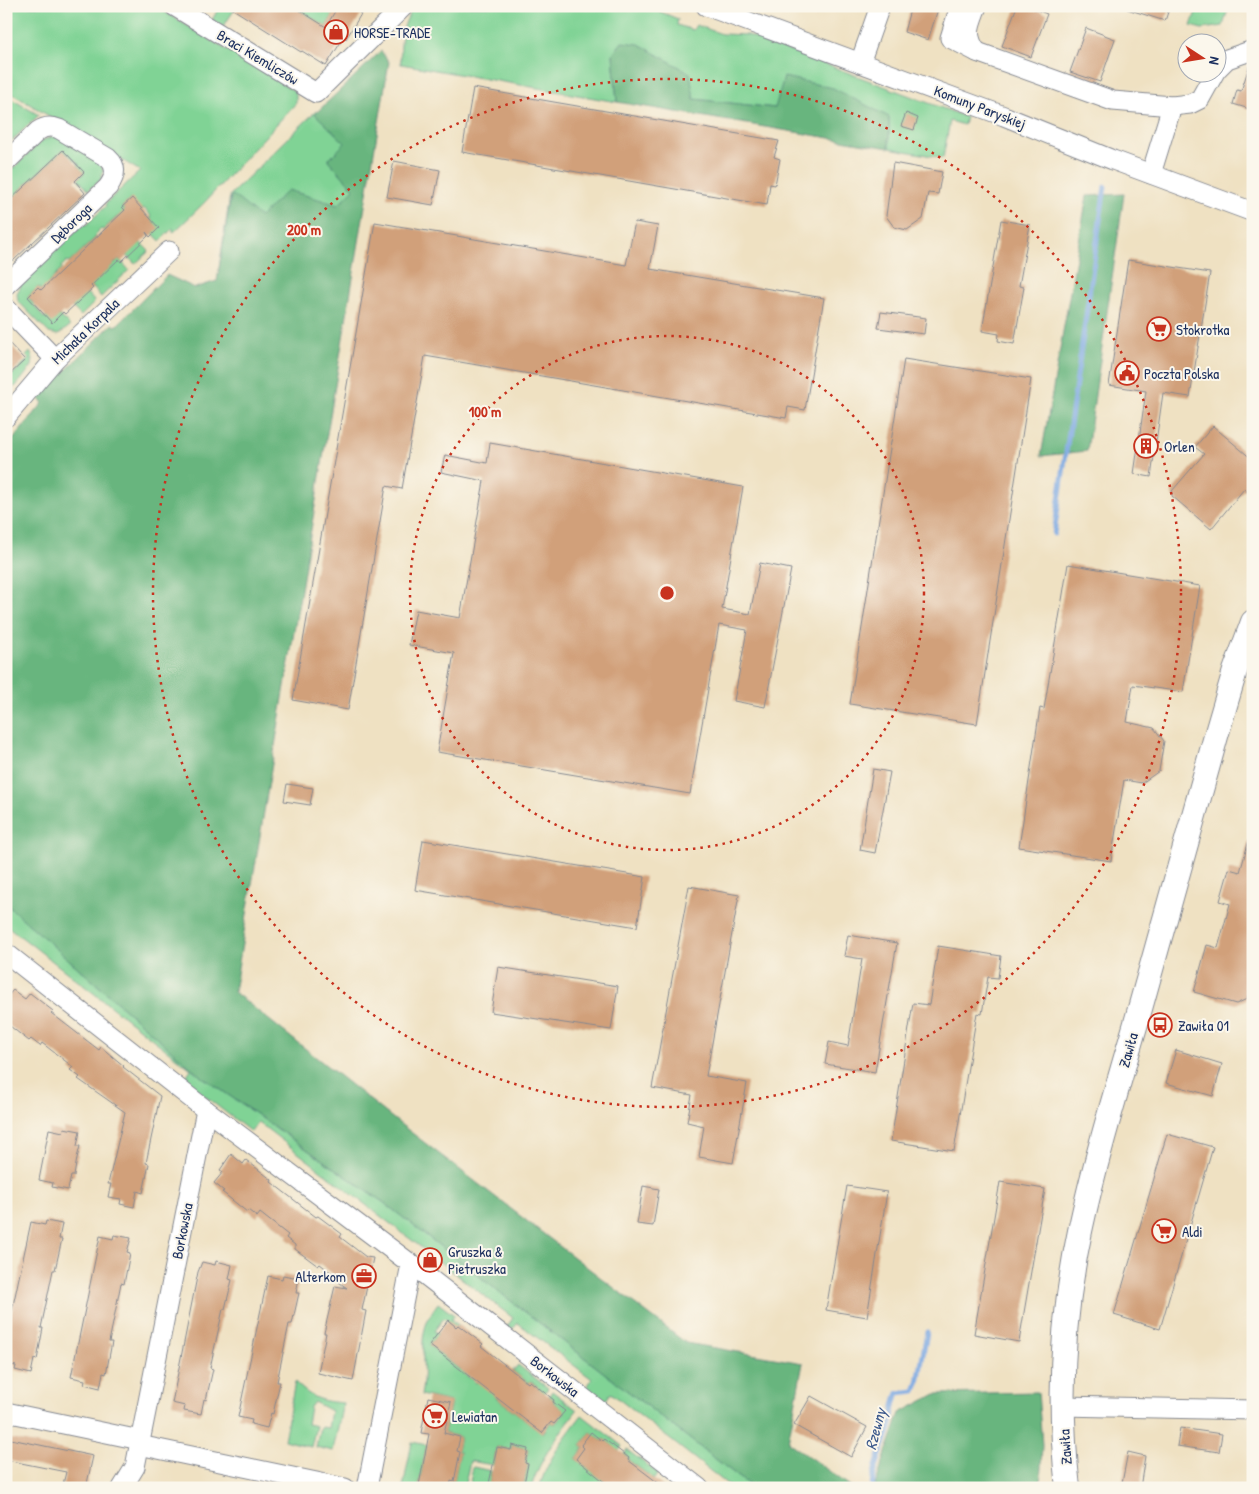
<svg xmlns="http://www.w3.org/2000/svg" width="1259" height="1494" font-family="'Patrick Hand',sans-serif">
	<rect width="100%" height="100%" fill="#fbf7ec"/>
	<filter id="ink" filterUnits="userSpaceOnUse"><feTurbulence type="fractalNoise" baseFrequency=".02" numOctaves="2"/><feDisplacementMap in="SourceGraphic" scale="10" xChannelSelector="R" yChannelSelector="G"/><feConvolveMatrix kernelMatrix="1 2 1 2 8 2 1 2 1" color-interpolation-filters="sRGB"/></filter>
	<filter id="wash" filterUnits="userSpaceOnUse"><feTurbulence type="fractalNoise" baseFrequency=".0096" numOctaves="4" result="noise"/><feDisplacementMap in="SourceGraphic" scale="20" xChannelSelector="R" yChannelSelector="G"/><feGaussianBlur stdDeviation="1.12" result="paint"/><feColorMatrix in="noise" values="0 0 0 0 0 0 0 0 0 0 0 0 0 0 0 0 0 1.4 0 .05"/><feComposite in="paint" operator="in"/></filter>
	<g filter="url(#wash)">
		<rect width="100%" height="100%" fill="#efe1c2"/>
		<g fill="#80d395" stroke="#4e817a">
			<path d="M6,6H155L296,92V103L204,203L173,233V228L160,241L149,229L155,224L150,217L151,216L144,208L142,210L131,199L122,207L127,213L117,217L103,230L101,229L95,235L96,237L69,263L67,261L61,267L62,269L49,282L44,292L38,287L28,297L44,318L46,316L52,322L59,315L70,326L58,335L49,333L18,301L17,293L21,286L19,284L84,223L86,225L106,206L105,204L140,171L6,90Z"/>
			<path d="M220,6H237L223,27L212,20Z"/>
			<path d="M293,6H338L326,27Z"/>
			<path d="M414,6H646L678,19L677,25L693,30L696,25L722,34L748,35L966,117L964,125L950,121L943,158L889,148V117L775,108L694,99L613,54L617,102L401,64C400,42 401,26 414,6Z"/>
			<path d="M1198,6H1229L1223,26L1202,29L1191,26Z"/>
			<path d="M6,96L39,115L6,146Z"/>
			<path d="M316,111L373,145L345,309L219,268L230,195Z"/>
			<path d="M55,136L99,161L103,170L101,180L88,190L78,179L84,173L78,166L79,164L63,150L22,188L15,201L12,198L6,204V175L43,140Z"/>
			<path d="M138,240L149,251L135,264L125,253Z"/>
			<path d="M119,259L129,270L101,297L91,285Z"/>
			<path d="M85,291L95,302L81,316L70,305Z"/>
			<path d="M30,352L33,359L32,366L16,386L11,388L7,387L6,380L29,359L26,356Z"/>
			<path d="M6,904L198,1074L383,1202L753,1488H732L611,1393L603,1404L585,1390L592,1379L518,1323L510,1332L506,1328L513,1318L258,1122L251,1132L184,1080L191,1069L6,925Z"/>
			<path d="M438,1303L454,1315L451,1320L458,1325L456,1327L444,1318L434,1331L438,1334L429,1345L476,1383L479,1380L496,1393L494,1396L543,1433L551,1422L555,1424L565,1412L553,1402L554,1400L549,1396L552,1391L577,1410C558,1435 540,1458 531,1488H523L528,1464L525,1463L528,1449L512,1445L511,1450L497,1447L493,1465L470,1461L464,1488H450L451,1481H454L460,1452L457,1451L460,1437L444,1433L451,1402L421,1395C429,1359 412,1337 438,1303Z"/>
			<path d="M518,1365L548,1388L543,1394L539,1388L530,1381L528,1383L513,1371Z"/>
			<path d="M295,1382C312,1399 320,1401 343,1403L333,1451L316,1447L320,1427L328,1428L331,1411L314,1402L310,1407L307,1424L316,1426L311,1447L284,1440Z"/>
			<path d="M582,1415L622,1446L618,1452L612,1448L613,1446L604,1439L602,1441L591,1432L581,1445L584,1448L576,1459L614,1488H539C548,1459 564,1438 582,1415Z"/>
			<path d="M412,1442L427,1445L419,1485L431,1488H403Z"/>
			<path d="M627,1450L658,1473L654,1479L628,1460L629,1458L624,1454Z"/>
			<path d="M473,1467L491,1471L489,1488H469Z"/>
		</g>
		<g fill="#68b57e" stroke="#42726e">
			<path d="M622,42L639,44L690,73L694,99L775,108L784,77L833,88L889,117V148L617,102L613,54Z"/>
			<path d="M381,51L389,62L234,992L395,1120L686,1343L803,1363L788,1442L853,1488H753L383,1202L198,1074L6,904V448L43,403L38,398L112,324L116,326L167,275L195,288L217,281L231,196L233,195L260,217L288,190L338,205L354,189L328,160L345,143L315,114Z"/>
			<path d="M1124,194L1087,451L1041,456L1087,196Z"/>
			<path d="M1038,1392L1042,1445L1040,1488H874L900,1413L936,1394Z"/>
		</g>
		<g fill="none" stroke-linecap="round" stroke-linejoin="round">
			<g stroke="#78a6e1" stroke-width="5">
				<path d="M1054,534L1105,186"/>
				<path d="M872,1488C873,1467 884,1447 890,1427C893,1416 893,1403 898,1393L915,1391L918,1383L927,1332"/>
			</g>
		</g>
		<g id="blocks">
			<g fill="#d1a07a">
				<path d="M228,6H293L326,27L338,6H349L361,14L346,39L344,37L326,66L302,51L301,52Z"/>
				<path d="M911,6H939L928,40L904,32Z"/>
				<path d="M1017,6H1027L1047,14L1031,57L1002,46Z"/>
				<path d="M1127,6H1170L1165,21L1127,9Z"/>
				<path d="M1086,28L1115,39L1100,82L1070,72Z"/>
				<path d="M1250,64L1253,65V110L1233,104L1237,90L1241,91Z"/>
				<path d="M473,88L779,141L774,157L780,159L775,185L770,184L767,205L462,152Z"/>
				<path d="M906,113L918,118L914,130L901,126Z"/>
				<path d="M63,150L84,172L75,181L85,193L13,261L6,254V204Z"/>
				<path d="M394,161L440,170L433,205L387,197Z"/>
				<path d="M893,163L942,172L938,194L928,193L923,219L907,230L894,227L886,216Z"/>
				<path d="M132,198L159,228L150,237L146,232L148,236L121,262L119,259L91,286L93,288L65,314L63,312L52,323L28,297L38,287L41,290L125,210L122,207Z"/>
				<path d="M1001,220L1030,225L1019,286L1024,287L1014,344L998,341L999,334L982,331Z"/>
				<path d="M375,222L626,265L635,222L658,226L650,269L824,298L805,410L788,407L786,418L425,356L402,489L386,486L348,710L293,700Z"/>
				<path d="M1128,260L1210,273L1190,397L1163,393L1151,477L1134,474L1146,391L1109,385Z"/>
				<path d="M881,312L926,318L924,334L878,328Z"/>
				<path d="M6,340L25,360L6,378Z"/>
				<path d="M904,359L1031,379L977,724L850,704Z"/>
				<path d="M1213,426L1253,460V496L1244,489L1211,529L1172,496V491L1204,454L1195,447Z"/>
				<path d="M490,443L743,487L722,609L750,614L760,563L791,569L765,707L734,701L747,630L719,625L690,794L437,752L454,653L409,645L416,610L460,618L484,481L441,472L445,455L487,463Z"/>
				<path d="M1068,564L1200,586L1183,692L1133,685L1127,722L1154,728L1164,741L1159,771L1142,783L1124,780L1111,861L1019,847L1040,708L1044,709Z"/>
				<path d="M873,769L890,772L875,853L860,850Z"/>
				<path d="M287,784L313,788L310,805L284,801Z"/>
				<path d="M423,840L645,877L637,927L415,890Z"/>
				<path d="M1249,840L1253,841V943L1249,957L1253,958V993L1249,992L1247,999L1236,1004L1194,992L1207,945L1218,948L1230,904L1220,901L1229,869L1240,872Z"/>
				<path d="M689,886L739,895L706,1076L747,1083L733,1163L699,1157L704,1126L687,1122L692,1095L652,1088Z"/>
				<path d="M848,935L897,943L875,1072L825,1064L829,1042L848,1046L862,959L844,956Z"/>
				<path d="M938,946L1001,956L998,978L988,977L982,1014L977,1013L954,1151L891,1141L913,1003L929,1005Z"/>
				<path d="M498,967L618,986L611,1030L491,1012Z"/>
				<path d="M13,990L25,999L30,993L53,1011L51,1013L99,1050L101,1047L124,1066L123,1067L160,1096L146,1163L149,1164L143,1193L137,1191L134,1207L120,1204L121,1199L108,1197L111,1184H108L125,1112L78,1079L80,1077L70,1070L73,1067L42,1043L40,1046L31,1039L29,1041L6,1023V998Z"/>
				<path d="M1176,1050L1222,1064L1213,1096L1166,1083Z"/>
				<path d="M64,1128L80,1131L77,1146H80L77,1158L74,1176H71L68,1190L52,1187L53,1183L39,1180L49,1129L63,1132Z"/>
				<path d="M1167,1134L1213,1147L1160,1329L1114,1315Z"/>
				<path d="M231,1154L243,1164L246,1160L272,1180L271,1182L316,1217L318,1216L342,1234L340,1237L366,1257L373,1258L362,1310L366,1311L353,1381L318,1373L326,1333H324L335,1286L347,1288L336,1280L337,1277L320,1264L318,1266L295,1249V1245L286,1238L288,1235L260,1213L257,1217L248,1210L247,1212L222,1192L224,1191L214,1183L223,1172L220,1170Z"/>
				<path d="M1000,1182L1045,1189L1019,1342L974,1334Z"/>
				<path d="M643,1186L659,1189L653,1226L637,1224Z"/>
				<path d="M847,1186L887,1192L867,1317L826,1310Z"/>
				<path d="M46,1221L62,1224L59,1239H62L55,1270H53L41,1328H43L37,1360L34,1359L31,1374L15,1370L16,1366L6,1364V1338L31,1222L45,1225Z"/>
				<path d="M114,1235L131,1238L127,1252L130,1253L124,1284L121,1283L114,1318L109,1342H112L106,1374L103,1373L100,1388L84,1384L85,1380L71,1377L100,1236L113,1239Z"/>
				<path d="M216,1261L232,1265L229,1279L232,1280L225,1309H223L210,1368L213,1369L206,1400L204,1399L201,1414L184,1411L185,1406L172,1403L198,1272L202,1262L215,1265Z"/>
				<path d="M283,1275L299,1278L296,1293H299L292,1324H289L277,1382H280L273,1414L271,1413L267,1428L251,1424L252,1420L238,1417L268,1276L282,1279Z"/>
				<path d="M448,1320L456,1327L458,1325L483,1344L481,1346L528,1383L530,1381L554,1400L553,1402L565,1411L554,1424L551,1422L542,1433L429,1345Z"/>
				<path d="M811,1396L867,1427L851,1457L794,1425Z"/>
				<path d="M428,1397L451,1402L444,1433L460,1437L457,1451L460,1452L454,1482L451,1481L450,1488H431L419,1485L429,1434L421,1433Z"/>
				<path d="M1180,1428L1222,1434L1219,1452L1177,1446Z"/>
				<path d="M591,1432L602,1441L604,1439L624,1454L629,1458L628,1460L665,1488H612L576,1459L584,1448L581,1445Z"/>
				<path d="M6,1438L93,1456L86,1488H62L66,1472L6,1460Z"/>
				<path d="M512,1445L528,1449L525,1463L528,1464L523,1488H488L497,1447L511,1450Z"/>
				<path d="M1128,1452L1145,1456L1140,1488H1121Z"/>
			</g>
		</g>
	</g>
	<g filter="url(#ink)">
		<use href="#blocks" fill-opacity="0" stroke="#858890" stroke-width="1"/>
		<g fill="none" stroke-linecap="round" stroke-linejoin="round">
			<g stroke="#858890" stroke-width="21">
				<g id="minor">
					<path d="M174,6L316,93L404,6"/>
					<path d="M706,6L1004,116L1113,160L1253,212"/>
					<path d="M960,6L950,38L977,52L1113,101L1172,106L1190,104L1200,99L1215,72"/>
					<path d="M977,6C970,25 964,34 977,52"/>
					<path d="M860,63L880,6"/>
					<path d="M1216,70L1227,59L1253,50"/>
					<path d="M6,162L38,131C45,126 52,126 59,129L108,158C118,167 115,177 108,187L6,285"/>
					<path d="M1151,174L1172,106"/>
					<path d="M6,308L55,359"/>
					<path d="M6,417L55,359L169,251"/>
					<path d="M6,953L206,1110L411,1264L699,1488"/>
					<path d="M1062,1406L1253,1410"/>
					<path d="M6,1412L140,1440"/>
					<path d="M139,1445L345,1488"/>
					<path d="M122,1488L135,1467L206,1110"/>
					<path d="M367,1488L411,1264"/>
				</g>
			</g>
			<g stroke="#858890" stroke-width="26">
				<path id="tertiary" d="M1068,1488C1058,1402 1062,1315 1080,1231C1095,1161 1116,1092 1136,1023C1163,925 1191,827 1218,729L1235,671L1253,622"/>
			</g>
			<use href="#minor" stroke="#fff" stroke-width="19"/>
			<use href="#tertiary" stroke="#fff" stroke-width="24"/>
		</g>
	</g>
	<g fill="none" stroke="#c8321e" stroke-width="2.5" stroke-dasharray="2.5 5">
		<circle cx="667" cy="593" r="257"/>
		<circle cx="667" cy="593" r="514"/>
	</g>
	<defs>
		<g id="shop-ring" transform="scale(1.25)"><circle r="9.5" fill="#fbf7ec" stroke="#c8321e" stroke-width="1.5"/><path d="M-5-2.5h2.3a2.7 3.5 0 0 1 5.4 0H5L5.5 6h-11ZM-1.5-2.5h3a1.5 2.3 0 0 0-3 0Z" fill="#c8321e"/></g>
		<g id="supermarket-ring" transform="scale(1.25)"><circle r="9.5" fill="#fbf7ec" stroke="#c8321e" stroke-width="1.5"/><path d="M-6-5.5h2.5l.6 2H6L4.5 2H-2.5L-4.4-4H-6ZM-1.5 3.2a1.3 1.3 0 1 0 .1 0ZM3 3.2a1.3 1.3 0 1 0 .1 0Z" fill="#c8321e"/></g>
		<g id="civic-ring" transform="scale(1.25)"><circle r="9.5" fill="#fbf7ec" stroke="#c8321e" stroke-width="1.5"/><path d="M-.6-6.5H3V-4.5H.6V-3L4-1V1h2V6H-6V1h2V-1L-.6-3ZM-1.2 2.5V6h2.4V2.5Z" fill="#c8321e"/></g>
		<g id="building-ring" transform="scale(1.25)"><circle r="9.5" fill="#fbf7ec" stroke="#c8321e" stroke-width="1.5"/><path d="M-4-6H4V6H1V3H-1V6H-4ZM-2.5-4.3h1.7v1.8h-1.7ZM.8-4.3h1.7v1.8H.8ZM-2.5-1h1.7V.8h-1.7ZM.8-1h1.7V.8H.8Z" fill="#c8321e"/></g>
		<g id="bus-ring" transform="scale(1.25)"><circle r="9.5" fill="#fbf7ec" stroke="#c8321e" stroke-width="1.5"/><path d="M-5-6H5V4H4V6H2V4H-2V6H-4V4H-5ZM-3.5-4V0h7V-4ZM-3.5 1.2v1.5H-2V1.2ZM2 1.2v1.5H3.5V1.2Z" fill="#c8321e"/></g>
		<g id="office-ring" transform="scale(1.25)"><circle r="9.5" fill="#fbf7ec" stroke="#c8321e" stroke-width="1.5"/><path d="M-6-3h4V-5.5h4V-3h4V5H-6ZM-1-4.5V-3h2v-1.5ZM-6 0V1H6V0Z" fill="#c8321e"/></g>
	</defs>
	<g fill-rule="evenodd">
		<use href="#shop-ring" x="336" y="32"/>
		<use href="#supermarket-ring" x="1159" y="329"/>
		<use href="#civic-ring" x="1127" y="373"/>
		<use href="#building-ring" x="1146" y="446"/>
		<use href="#bus-ring" x="1160" y="1025"/>
		<use href="#supermarket-ring" x="1164" y="1231"/>
		<use href="#shop-ring" x="430" y="1260"/>
		<use href="#office-ring" x="364" y="1276"/>
		<use href="#supermarket-ring" x="435" y="1416"/>
	</g>
	<g text-anchor="middle" dominant-baseline="central" stroke-width="4" stroke-linejoin="round" paint-order="stroke">
		<g font-size="15" fill="#1b2f5e" stroke="#fbf7ec" text-anchor="start">
			<text x="354" y="32">HORSE-TRADE</text>
			<text x="1176" y="329">Stokrotka</text>
			<text x="1144" y="373">Poczta Polska</text>
			<text x="1164" y="446">Orlen</text>
			<text x="1178" y="1025">Zawiła 01</text>
			<text x="1182" y="1231">Aldi</text>
			<text x="448" y="1251">Gruszka &amp;<tspan x="448" dy="17">Pietruszka</tspan></text>
			<text x="346" y="1276" text-anchor="end">Alterkom</text>
			<text x="452" y="1416">Lewiatan</text>
		</g>
		<g font-size="15" fill="#1b2f5e" stroke="#fbf7ec">
			<text transform="translate(258 57) rotate(31)">Braci Kiemliczów</text>
			<text transform="translate(980 107) rotate(21)">Komuny Paryskiej</text>
			<text transform="translate(71 223) rotate(-44)">Dęboroga</text>
			<text transform="translate(85 331) rotate(-44)">Michała Korpala</text>
			<text transform="translate(1128 1050) rotate(-74)">Zawiła</text>
			<text transform="translate(182 1231) rotate(-79)">Borkowska</text>
			<text transform="translate(555 1376) rotate(38)">Borkowska</text>
			<text transform="translate(1065 1447) rotate(-94)">Zawiła</text>
		</g>
		<g font-size="16" font-style="italic" fill="#3c598c" stroke="#fbf7ec">
			<text transform="translate(875 1429) rotate(-75)">Rzewny</text>
		</g>
	</g>
	<circle cx="667" cy="593" r="8" fill="#c8321e" stroke="#fbf7ec" stroke-width="2.5"/>
	<g font-size="15" text-anchor="middle" font-weight="bold" fill="#c8321e" stroke="#fbf7ec" stroke-width="4" stroke-linejoin="round" paint-order="stroke">
		<text x="304" y="235">200 m</text>
		<text x="485" y="417">100 m</text>
	</g>
	<rect width="1259" height="1494" fill="none" stroke="#fbf7ec" stroke-width="25"/>
	<g transform="translate(1202 58) rotate(102)"><circle r="24" fill="#fbf7ec" stroke="#a1a7b3"/>
	<path d="M0-4L9 19L0 12L-9 19Z" fill="#c8321e"/>
	<text y="-8" font-size="14" font-weight="bold" text-anchor="middle" fill="#1b2f5e">N</text>
	</g>
</svg>
